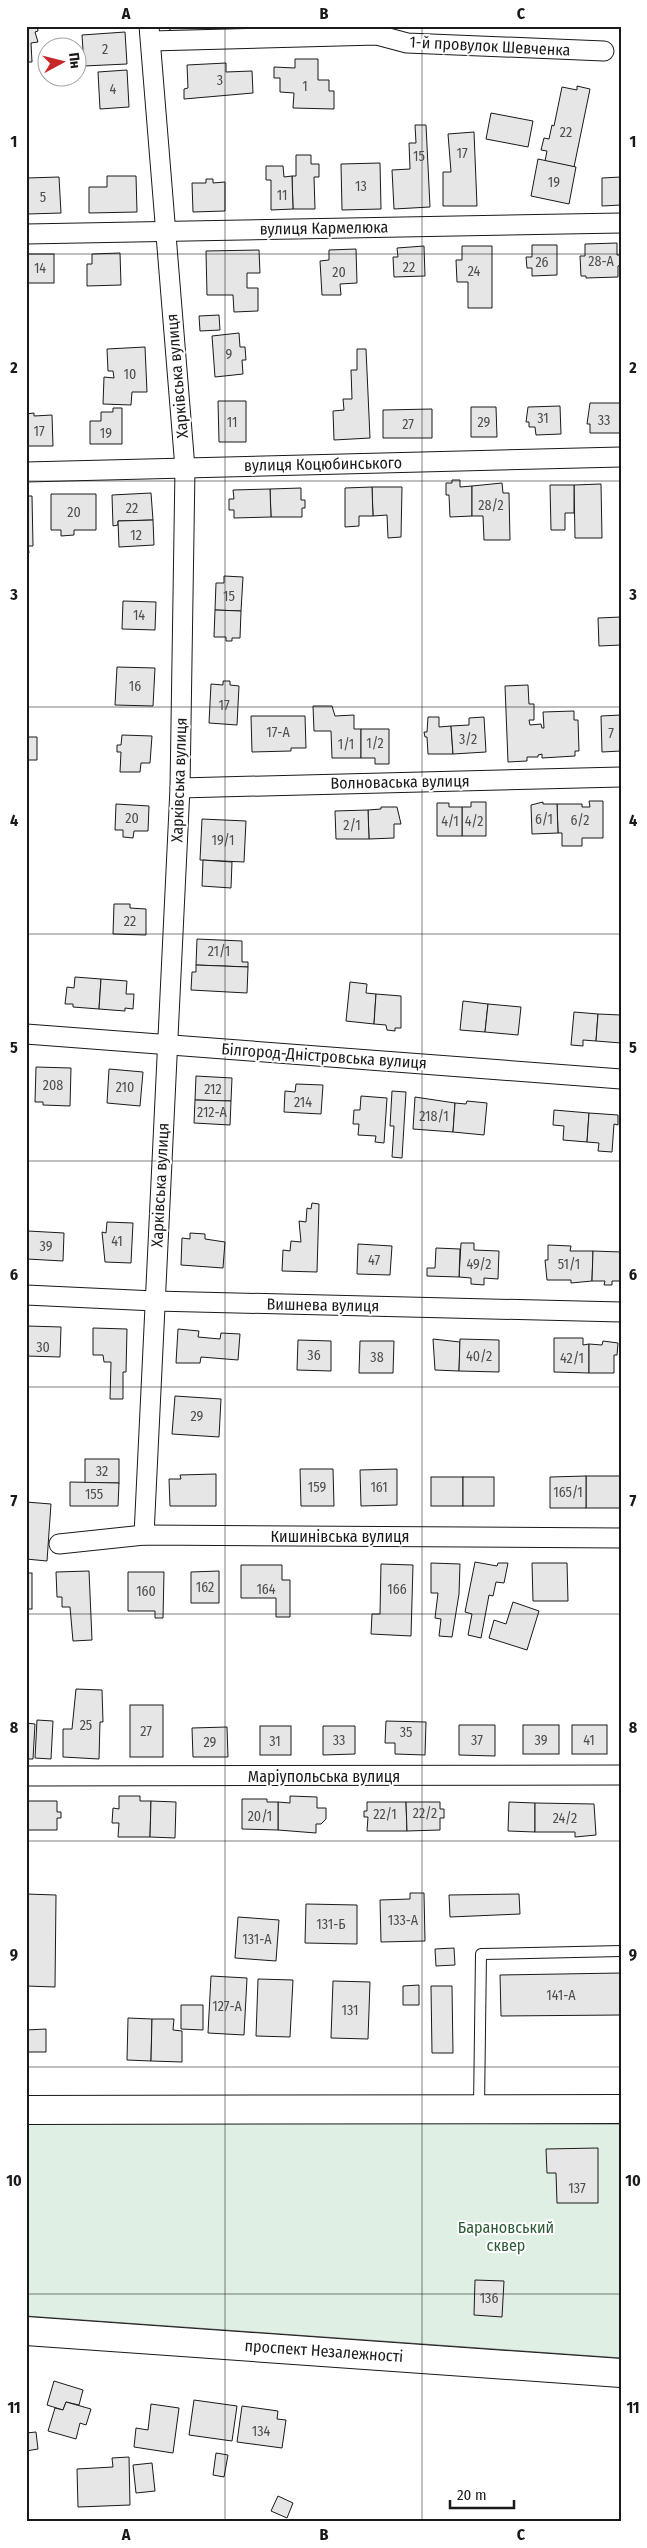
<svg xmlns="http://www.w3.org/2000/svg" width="647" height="2548" font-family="'Fira Sans Condensed',sans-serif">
	<rect width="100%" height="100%" fill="#fff"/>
	<path fill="#e0efe3" stroke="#6a6a6a" d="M26,2122L621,2124V2358L26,2316Z"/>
	<g fill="#e6e6e6" stroke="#1a1a1a">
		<path d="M26,26H37L38,31L35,32L38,42L31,43L32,62H26Z"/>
		<path d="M170,26H206V31L170,33Z"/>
		<path d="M125,32L127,64L84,66L82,35Z"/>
		<path d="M295,59H318V80H329V91H334V109L293,108L294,93L280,92V78H274V67L295,68Z"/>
		<path d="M226,63V72L252,71L253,93L184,99V89L188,88L187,65Z"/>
		<path d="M127,70L129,107L100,109L98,72Z"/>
		<path d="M577,86L590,89L574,167L545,161L547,151L541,150L544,138L549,139L552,125L554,126L562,87L577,90Z"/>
		<path d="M491,113L533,121L528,147L486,139Z"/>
		<path d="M415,125H426L430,207L394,209L392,170L410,169L409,143H416Z"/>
		<path d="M474,132L477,206H443V172H451L448,134Z"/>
		<path d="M296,155H311V164H319V177H314L315,209H293L292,176H296Z"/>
		<path d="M538,159L576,167L569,204L531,196Z"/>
		<path d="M380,163L381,209L342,210L341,164Z"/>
		<path d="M266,166H283L284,177L292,176L293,209L271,210V180H266Z"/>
		<path d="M107,176H136L137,212L89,213V187H107Z"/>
		<path d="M59,177L61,213L28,214L27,178Z"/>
		<path d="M621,177V205L602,206V178Z"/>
		<path d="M206,179H213V183L225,182V211L193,212L192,183H206Z"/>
		<path d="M617,243V255H621V265L618,266V277L586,278V276H581L580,256H585V244Z"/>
		<path d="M532,245H557V275L532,276V268H527L526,257H532Z"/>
		<path d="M424,246L425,276L394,277L393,257H398L397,248Z"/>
		<path d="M462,246H492V308H468V282H457L456,260H462Z"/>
		<path d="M356,249L357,283L340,284L341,295H322L320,261L329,260V250Z"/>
		<path d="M259,250L260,273H247V288H258V311L234,312L233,295H207L206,251Z"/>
		<path d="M120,253L121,285L87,286V264H92V254Z"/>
		<rect x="26" y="254" width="28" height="29"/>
		<path d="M219,315L220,330L200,331L199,316Z"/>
		<path d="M239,333L240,347H245L246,360H242L243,374L215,377L212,336Z"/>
		<path d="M145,347L147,392H132L131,405L103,404L104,377L114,378L113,371H108L107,349Z"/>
		<path d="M357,349H366L370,438L334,440L333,411L344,410L343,399H352L351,370H357Z"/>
		<path d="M218,401H246V442H219Z"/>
		<path d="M590,403H621V433H590V424H587Z"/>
		<path d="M560,406L561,434L536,435L535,427H529V422H526L528,407Z"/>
		<path d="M471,407H496L497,437H471Z"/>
		<path d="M113,408H122V444H90V421H101V412H113Z"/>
		<path d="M432,409V438H383V410Z"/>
		<path d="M34,413V416L52,415L53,446H26V414Z"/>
		<path d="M452,480H460V487L472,486V516L450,517L449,495H446V483H452Z"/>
		<path d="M502,483L503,493H509L510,540H484L483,516H472V486Z"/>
		<path d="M601,484L602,538H575L574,485Z"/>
		<path d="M550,485H574V513H565V530H551Z"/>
		<path d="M372,487H402L401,537L388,538L387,515L373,516Z"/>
		<path d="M372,487L373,516H359V526L345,527V488Z"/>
		<path d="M301,488V500H305V508H302V517H271L270,489Z"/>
		<path d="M270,489L271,517L234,518V510H229V499H234L233,490Z"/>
		<path d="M151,493L153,520L118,521V525L113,526L112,495Z"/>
		<path d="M51,494H96V530H74V535L61,536V530H51Z"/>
		<path d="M26,496H32L33,546H28L29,553H26Z"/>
		<path d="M153,520L154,545L119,547L118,521Z"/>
		<path d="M224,576L243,577L241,611L215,610L216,583H224Z"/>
		<path d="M123,601L156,602L155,630L122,629Z"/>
		<path d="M215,610L241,611L240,638H232V641H226V637H214Z"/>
		<path d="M621,617V645L599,646L598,618Z"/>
		<path d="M117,667L155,668L153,706L115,705Z"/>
		<path d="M223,681H230V685L239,686L237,725L209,723L211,684L223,685Z"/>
		<path d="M528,685L529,704H534V720H529L530,725L541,724L542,728H544L543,712L574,711V720H578L579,751H575V756L542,758V754L538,755V757H527V761L508,762L505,686Z"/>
		<path d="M313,706H332L335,716L354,715V729H361V758H332L331,731H314Z"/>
		<path d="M621,715V751L602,752L601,716Z"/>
		<path d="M251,716H305L306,748H291V751L252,752Z"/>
		<path d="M428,717H439V727L451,726L453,754H428L427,737H425L424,732H427Z"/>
		<path d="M484,717L486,752L453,754L451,726L469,725V718Z"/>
		<path d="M361,729H389V764H375V758H361Z"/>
		<path d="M122,735L152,736L150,763H141L140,772H120L121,752H117V745H121Z"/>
		<path d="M26,737H37V760H27L26,779Z"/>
		<path d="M589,801H603V838H582V846H562V833H558L557,804H582V807H590Z"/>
		<path d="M471,802H486V836H462V807H471Z"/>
		<path d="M543,802V804H557L558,833L532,834L531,805Z"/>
		<path d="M437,803H449V807H462V836H437Z"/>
		<path d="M116,804L149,806L148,831H134L133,838L123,837V830H115Z"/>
		<path d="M381,807H397L401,824H394V838L369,839L368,810L381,809Z"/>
		<path d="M368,810L369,839H336L335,811Z"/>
		<path d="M202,819L246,821L244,862L200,860Z"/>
		<path d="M203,860L232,862L231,888L202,886Z"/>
		<path d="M114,904H130V908L146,909V935L113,934Z"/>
		<path d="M197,939L242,941V962H248V967L196,965Z"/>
		<path d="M196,965L248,967L247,993L191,990L192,972H196Z"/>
		<path d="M75,977L101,979L99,1009L73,1007V1004H65L67,987L74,988Z"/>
		<path d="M101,979L127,981L126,994H134L133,1009L125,1008V1011L99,1009Z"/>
		<path d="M350,982L367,984L366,993L376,994L374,1024L346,1021Z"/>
		<path d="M376,994L401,996V1028H395V1031L387,1030L386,1025L374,1024Z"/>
		<path d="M463,1001L488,1004L485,1032L460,1030Z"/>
		<path d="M488,1004L521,1007L518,1035L485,1032Z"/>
		<path d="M574,1012L598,1014L596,1041L583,1040V1046L571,1045Z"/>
		<path d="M598,1014L621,1015V1043L596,1041Z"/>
		<path d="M36,1067L71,1068L70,1106L43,1105V1102H35Z"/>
		<path d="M109,1069L143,1072L140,1106L107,1103Z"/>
		<path d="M196,1076L232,1078L231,1101L195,1100Z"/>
		<path d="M296,1084L323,1085L321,1114L284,1112L285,1091L295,1092Z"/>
		<path d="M392,1091L406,1092L402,1158L392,1157L394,1126H390Z"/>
		<path d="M361,1096L387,1098L384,1143L375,1142L376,1136L358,1135L359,1124H353L354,1110H360Z"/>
		<path d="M415,1097L455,1103L453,1132L413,1129Z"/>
		<path d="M195,1100L231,1101L230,1125L194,1123Z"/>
		<path d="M467,1101L487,1103L484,1135L453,1132L455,1103L466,1104Z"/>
		<path d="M554,1110L589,1113L587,1142L563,1140L564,1126L553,1125Z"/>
		<path d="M589,1113L618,1115V1125L614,1124L612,1152L598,1151L599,1143L587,1142Z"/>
		<path d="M312,1203L319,1204L317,1272L282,1271L283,1250L290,1251L291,1241L301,1242L299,1221L306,1222L307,1208L311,1209Z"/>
		<path d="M107,1222L133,1223L131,1263L105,1262L102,1232L106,1233Z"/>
		<path d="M28,1231L64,1233L63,1261L27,1259Z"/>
		<path d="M190,1233L205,1234V1239L225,1242L223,1268L181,1265L182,1238L190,1239Z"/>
		<path d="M461,1243H474V1250L499,1251L498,1279L484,1278V1285L471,1284V1278L459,1277Z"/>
		<path d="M358,1244L392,1246L390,1275L357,1274Z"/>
		<path d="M548,1245L571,1246L570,1251H593L592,1281L571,1283V1280H547L545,1260H548Z"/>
		<path d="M436,1248L460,1249L459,1277L427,1276V1268H435Z"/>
		<path d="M593,1251L621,1252V1281H612V1285H604L605,1281H592Z"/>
		<path d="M27,1326L61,1327L60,1357L26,1356Z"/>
		<path d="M93,1328L127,1329L126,1372H123V1399H110L111,1362H104L103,1355H93Z"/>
		<path d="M178,1329L199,1331L198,1337L220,1339L221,1333L240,1334L238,1360L201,1357L200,1363H176Z"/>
		<path d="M554,1338H583V1345L589,1344V1373L554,1372Z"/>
		<path d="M433,1339L460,1342L459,1371L435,1370Z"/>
		<path d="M460,1339L499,1340V1372L459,1371Z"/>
		<path d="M298,1340L331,1341V1371L297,1370Z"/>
		<path d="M360,1341H394L393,1373H359Z"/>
		<path d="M603,1341L618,1343L617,1355H614V1373H589V1344L602,1345Z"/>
		<path d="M175,1396L221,1399L219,1437L172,1434Z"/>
		<rect x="85" y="1459" width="34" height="24"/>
		<path d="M300,1469H333L334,1506H301Z"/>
		<path d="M397,1469V1505L361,1506L360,1470Z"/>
		<path d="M216,1474V1506H170L169,1479H181L180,1475Z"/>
		<rect x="586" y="1476" width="35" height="32"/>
		<path d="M586,1476V1508H550V1477Z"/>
		<rect x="431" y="1477" width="32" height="29"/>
		<rect x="463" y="1477" width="31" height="29"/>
		<path d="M70,1482L119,1483L118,1506H70Z"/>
		<path d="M26,1502L51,1504L47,1561L26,1559Z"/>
		<path d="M475,1562L497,1566L498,1563H508L504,1583L496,1582L493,1596L489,1595L481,1638L468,1635L472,1614L465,1612Z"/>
		<path d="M431,1563L460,1564L459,1594L452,1637L439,1636L441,1619L435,1618L438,1593H431Z"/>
		<path d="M532,1563H567L568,1601H533Z"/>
		<path d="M381,1564L413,1565L411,1636L371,1634L372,1614H380Z"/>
		<path d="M241,1565H282V1580H290V1617H276V1598H241Z"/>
		<path d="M89,1571L92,1640L73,1641L70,1607H62V1597H57L56,1572Z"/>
		<path d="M219,1571V1603H191V1572Z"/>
		<path d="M128,1572H164L163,1618H155V1611H128Z"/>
		<rect x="26" y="1573" width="6" height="36"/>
		<path d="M513,1602L539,1611L527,1650L489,1638L494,1620L506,1624Z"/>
		<path d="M76,1689L102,1690L103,1722H100L99,1759L63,1757V1729H72Z"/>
		<rect x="130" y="1705" width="33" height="52"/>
		<path d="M37,1720L53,1721L51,1759L35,1758Z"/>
		<path d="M386,1721L426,1722L425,1755L395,1754V1743H385Z"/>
		<path d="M26,1723L35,1724L33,1759H26Z"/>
		<path d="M459,1725H495V1756L459,1755Z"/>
		<rect x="523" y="1725" width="36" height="29"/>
		<rect x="572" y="1725" width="35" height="29"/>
		<rect x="260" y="1726" width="31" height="29"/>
		<path d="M323,1726H355V1754L323,1755Z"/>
		<path d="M227,1727L228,1757H193L192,1728Z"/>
		<path d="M119,1796H140V1801H151L150,1837H118L119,1823H112L113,1808L119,1809Z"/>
		<path d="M290,1796L317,1797V1808H326V1819L321,1824H316V1833L278,1830V1802L290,1803Z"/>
		<path d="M242,1799H267V1802H278V1830L242,1829Z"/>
		<path d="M26,1801H57V1812H61V1818H57V1830H26Z"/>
		<path d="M151,1801L176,1802L175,1838L150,1837Z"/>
		<path d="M367,1802H406L407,1831H367L368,1817H364V1811H367Z"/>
		<path d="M406,1802H440V1809H444V1818H440V1830L407,1831Z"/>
		<path d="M509,1802L535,1803V1832L508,1831Z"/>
		<path d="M535,1803L594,1804L596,1835L575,1837V1832H535Z"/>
		<path d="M410,1893H424L425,1941L381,1942L380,1900L410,1899Z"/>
		<path d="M26,1894L56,1895L55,1987L26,1986Z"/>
		<path d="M519,1894L520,1914L450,1917L449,1895Z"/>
		<path d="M306,1904L357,1905V1944L305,1943Z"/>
		<path d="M238,1917L279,1920L276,1961L235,1958Z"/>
		<path d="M454,1948L455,1965L436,1966L435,1949Z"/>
		<path d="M621,1973V2015L501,2016L500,1975Z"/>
		<path d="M211,1976L247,1978L244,2035L208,2033Z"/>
		<path d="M258,1979L293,1980L290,2037L256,2036Z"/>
		<path d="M333,1981L370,1982L368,2039L331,2038Z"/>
		<path d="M419,1985V2005H403V1986Z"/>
		<path d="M431,1986H452L453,2053H432Z"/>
		<path d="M181,2005H203V2030L181,2029Z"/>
		<path d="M128,2018L152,2019L151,2061L127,2060Z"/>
		<path d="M152,2019H174L173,2030L182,2031V2062L151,2061Z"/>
		<path d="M46,2029V2052H26V2030Z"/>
		<path d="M598,2148V2203H557L556,2173H547L546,2149Z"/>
		<path d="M475,2280L504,2281L502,2317L474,2315Z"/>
		<path d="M54,2381L83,2390L79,2405L66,2402L63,2410L47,2405Z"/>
		<path d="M194,2400L237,2406L232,2441L189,2435Z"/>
		<path d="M66,2402L91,2409L86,2425L80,2423L76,2439L48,2431L55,2408L63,2410Z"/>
		<path d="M151,2404L179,2408L173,2453L134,2447L136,2428L148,2430Z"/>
		<path d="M242,2406L278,2411L277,2419L286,2420L282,2448L237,2442Z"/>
		<path d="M36,2432L38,2449L26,2451V2433Z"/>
		<path d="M216,2453L228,2455L224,2477L213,2475Z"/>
		<path d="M129,2457L130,2505L78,2507L77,2469L113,2467L112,2458Z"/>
		<path d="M152,2463L155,2491L136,2493L133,2465Z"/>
		<path d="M278,2496L293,2503L287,2518L271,2511Z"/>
	</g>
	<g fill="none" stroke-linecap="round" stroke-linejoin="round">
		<g stroke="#1a1a1a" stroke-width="12">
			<path id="lane" d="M479,2108L481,1954L621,1951"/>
		</g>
		<g stroke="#1a1a1a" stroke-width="21">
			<g id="street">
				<path d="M151,41L377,35L407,43L604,51"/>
				<path d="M26,234L621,223"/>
				<path d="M26,472L621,457"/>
				<path d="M180,788L621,777"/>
				<path d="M26,1034L621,1079"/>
				<path d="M26,1295L155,1301L621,1312"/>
				<path d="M144,1535L180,788L185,468L149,26"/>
				<path d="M59,1544L144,1535L621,1538"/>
				<path d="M26,1776L621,1775"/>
			</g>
		</g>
		<g stroke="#1a1a1a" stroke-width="30">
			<g id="primary">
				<path d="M26,2110L621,2109"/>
				<path d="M26,2331L621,2373"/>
			</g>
		</g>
		<use href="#lane" stroke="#fff" stroke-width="10"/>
		<use href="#street" stroke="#fff" stroke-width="19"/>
		<use href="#primary" stroke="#fff" stroke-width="28"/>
	</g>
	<path fill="none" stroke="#1a1a1a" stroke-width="1" stroke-opacity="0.55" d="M225,26V2522M422,26V2522M26,254H621M26,481H621M26,707H621M26,934H621M26,1161H621M26,1387H621M26,1614H621M26,1841H621M26,2067H621M26,2294H621"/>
	<g text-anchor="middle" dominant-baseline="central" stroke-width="4" stroke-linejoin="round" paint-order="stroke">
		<g font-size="14" fill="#4d4d4d">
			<text x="105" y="49">2</text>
			<text x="220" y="80">3</text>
			<text x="305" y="86">1</text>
			<text x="113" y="89">4</text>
			<text x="566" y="132">22</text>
			<text x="462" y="153">17</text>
			<text x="419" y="156">15</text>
			<text x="554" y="182">19</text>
			<text x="361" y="186">13</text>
			<text x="282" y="195">11</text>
			<text x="43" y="197">5</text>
			<text x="601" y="261">28-А</text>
			<text x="542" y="262">26</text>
			<text x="409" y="267">22</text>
			<text x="40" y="268">14</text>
			<text x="474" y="271">24</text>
			<text x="339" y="272">20</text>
			<text x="229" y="354">9</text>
			<text x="130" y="374">10</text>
			<text x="543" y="418">31</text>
			<text x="604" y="420">33</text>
			<text x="232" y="422">11</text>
			<text x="484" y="422">29</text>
			<text x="408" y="424">27</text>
			<text x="39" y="431">17</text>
			<text x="106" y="433">19</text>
			<text x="491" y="505">28/2</text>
			<text x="132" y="508">22</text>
			<text x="74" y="512">20</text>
			<text x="136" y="535">12</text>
			<text x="229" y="596">15</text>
			<text x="139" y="615">14</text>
			<text x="135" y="686">16</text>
			<text x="224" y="705">17</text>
			<text x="278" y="732">17-А</text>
			<text x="611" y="733">7</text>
			<text x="468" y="739">3/2</text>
			<text x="375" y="743">1/2</text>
			<text x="346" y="744">1/1</text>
			<text x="132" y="818">20</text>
			<text x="544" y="819">6/1</text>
			<text x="580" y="820">6/2</text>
			<text x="450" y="821">4/1</text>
			<text x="474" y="821">4/2</text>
			<text x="352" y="825">2/1</text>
			<text x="223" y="840">19/1</text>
			<text x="130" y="921">22</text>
			<text x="219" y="951">21/1</text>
			<text x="53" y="1085">208</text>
			<text x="125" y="1087">210</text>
			<text x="213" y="1089">212</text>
			<text x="303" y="1102">214</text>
			<text x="212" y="1112">212-А</text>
			<text x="434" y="1116">218/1</text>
			<text x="117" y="1241">41</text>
			<text x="46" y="1246">39</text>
			<text x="374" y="1260">47</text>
			<text x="479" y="1264">49/2</text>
			<text x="569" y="1264">51/1</text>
			<text x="43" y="1347">30</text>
			<text x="314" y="1355">36</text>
			<text x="479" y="1356">40/2</text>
			<text x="377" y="1357">38</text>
			<text x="572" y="1358">42/1</text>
			<text x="197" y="1416">29</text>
			<text x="102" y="1471">32</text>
			<text x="317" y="1487">159</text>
			<text x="379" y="1487">161</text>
			<text x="568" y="1492">165/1</text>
			<text x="94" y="1494">155</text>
			<text x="205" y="1587">162</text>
			<text x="266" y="1589">164</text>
			<text x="397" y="1589">166</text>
			<text x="146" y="1591">160</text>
			<text x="86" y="1725">25</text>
			<text x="146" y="1731">27</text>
			<text x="406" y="1732">35</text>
			<text x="339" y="1740">33</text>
			<text x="477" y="1740">37</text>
			<text x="541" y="1740">39</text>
			<text x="589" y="1740">41</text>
			<text x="275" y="1741">31</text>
			<text x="210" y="1742">29</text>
			<text x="425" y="1813">22/2</text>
			<text x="385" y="1814">22/1</text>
			<text x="260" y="1816">20/1</text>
			<text x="565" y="1818">24/2</text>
			<text x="403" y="1920">133-А</text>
			<text x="331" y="1924">131-Б</text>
			<text x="257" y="1939">131-А</text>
			<text x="561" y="1995">141-А</text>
			<text x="227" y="2006">127-А</text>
			<text x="350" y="2010">131</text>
			<text x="577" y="2188">137</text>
			<text x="489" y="2298">136</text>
			<text x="261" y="2431">134</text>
		</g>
		<g font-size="16" fill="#1a1a1a" stroke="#fff">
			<text transform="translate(490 46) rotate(3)">1-й провулок Шевченка</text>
			<text transform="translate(324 228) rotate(-1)">вулиця Кармелюка</text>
			<text transform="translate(177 376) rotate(-95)">Харківська вулиця</text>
			<text transform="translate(323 464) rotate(-1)">вулиця Коцюбинського</text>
			<text transform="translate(179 780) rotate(-88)">Харківська вулиця</text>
			<text transform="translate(400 782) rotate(-1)">Волноваська вулиця</text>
			<text transform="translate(324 1056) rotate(4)">Білгород-Дністровська вулиця</text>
			<text transform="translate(160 1185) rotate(-87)">Харківська вулиця</text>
			<text transform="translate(323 1305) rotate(1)">Вишнева вулиця</text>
			<text x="340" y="1536">Кишинівська вулиця</text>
			<text x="324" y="1776">Маріупольська вулиця</text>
			<text transform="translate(324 2351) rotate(4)">проспект Незалежності</text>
		</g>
		<g font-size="16" fill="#2b5a34" stroke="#fff">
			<text x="506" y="2227">Барановський<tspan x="506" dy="18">сквер</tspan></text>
		</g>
	</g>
	<rect width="647" height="2548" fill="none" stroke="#ffffff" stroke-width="55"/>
	<g transform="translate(62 62) rotate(83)"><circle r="24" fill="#ffffff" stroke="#a3a3a3"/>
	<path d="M0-4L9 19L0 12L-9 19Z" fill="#c62828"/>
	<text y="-8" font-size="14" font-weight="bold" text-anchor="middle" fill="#1a1a1a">Пн</text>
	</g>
	<path d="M450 2500v8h64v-8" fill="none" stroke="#1a1a1a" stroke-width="2.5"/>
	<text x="457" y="2500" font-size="15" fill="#1a1a1a" stroke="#ffffff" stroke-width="4" paint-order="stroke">20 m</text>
	<rect x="28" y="28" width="592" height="2492" fill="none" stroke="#1a1a1a" stroke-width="2"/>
	<g font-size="16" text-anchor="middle" font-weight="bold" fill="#1a1a1a">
		<text x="126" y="19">A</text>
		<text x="324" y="19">B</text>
		<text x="521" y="19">C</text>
		<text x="14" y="147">1</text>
		<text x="633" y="147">1</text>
		<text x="14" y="373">2</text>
		<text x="633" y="373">2</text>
		<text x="14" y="600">3</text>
		<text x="633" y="600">3</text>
		<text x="14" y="826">4</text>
		<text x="633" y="826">4</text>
		<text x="14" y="1053">5</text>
		<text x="633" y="1053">5</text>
		<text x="14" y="1280">6</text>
		<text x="633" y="1280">6</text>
		<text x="14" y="1506">7</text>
		<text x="633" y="1506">7</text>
		<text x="14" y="1733">8</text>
		<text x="633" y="1733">8</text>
		<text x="14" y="1960">9</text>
		<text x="633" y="1960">9</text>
		<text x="14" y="2186">10</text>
		<text x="633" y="2186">10</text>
		<text x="14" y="2413">11</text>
		<text x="633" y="2413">11</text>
		<text x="126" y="2540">A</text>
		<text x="324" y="2540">B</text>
		<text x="521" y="2540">C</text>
	</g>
</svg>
